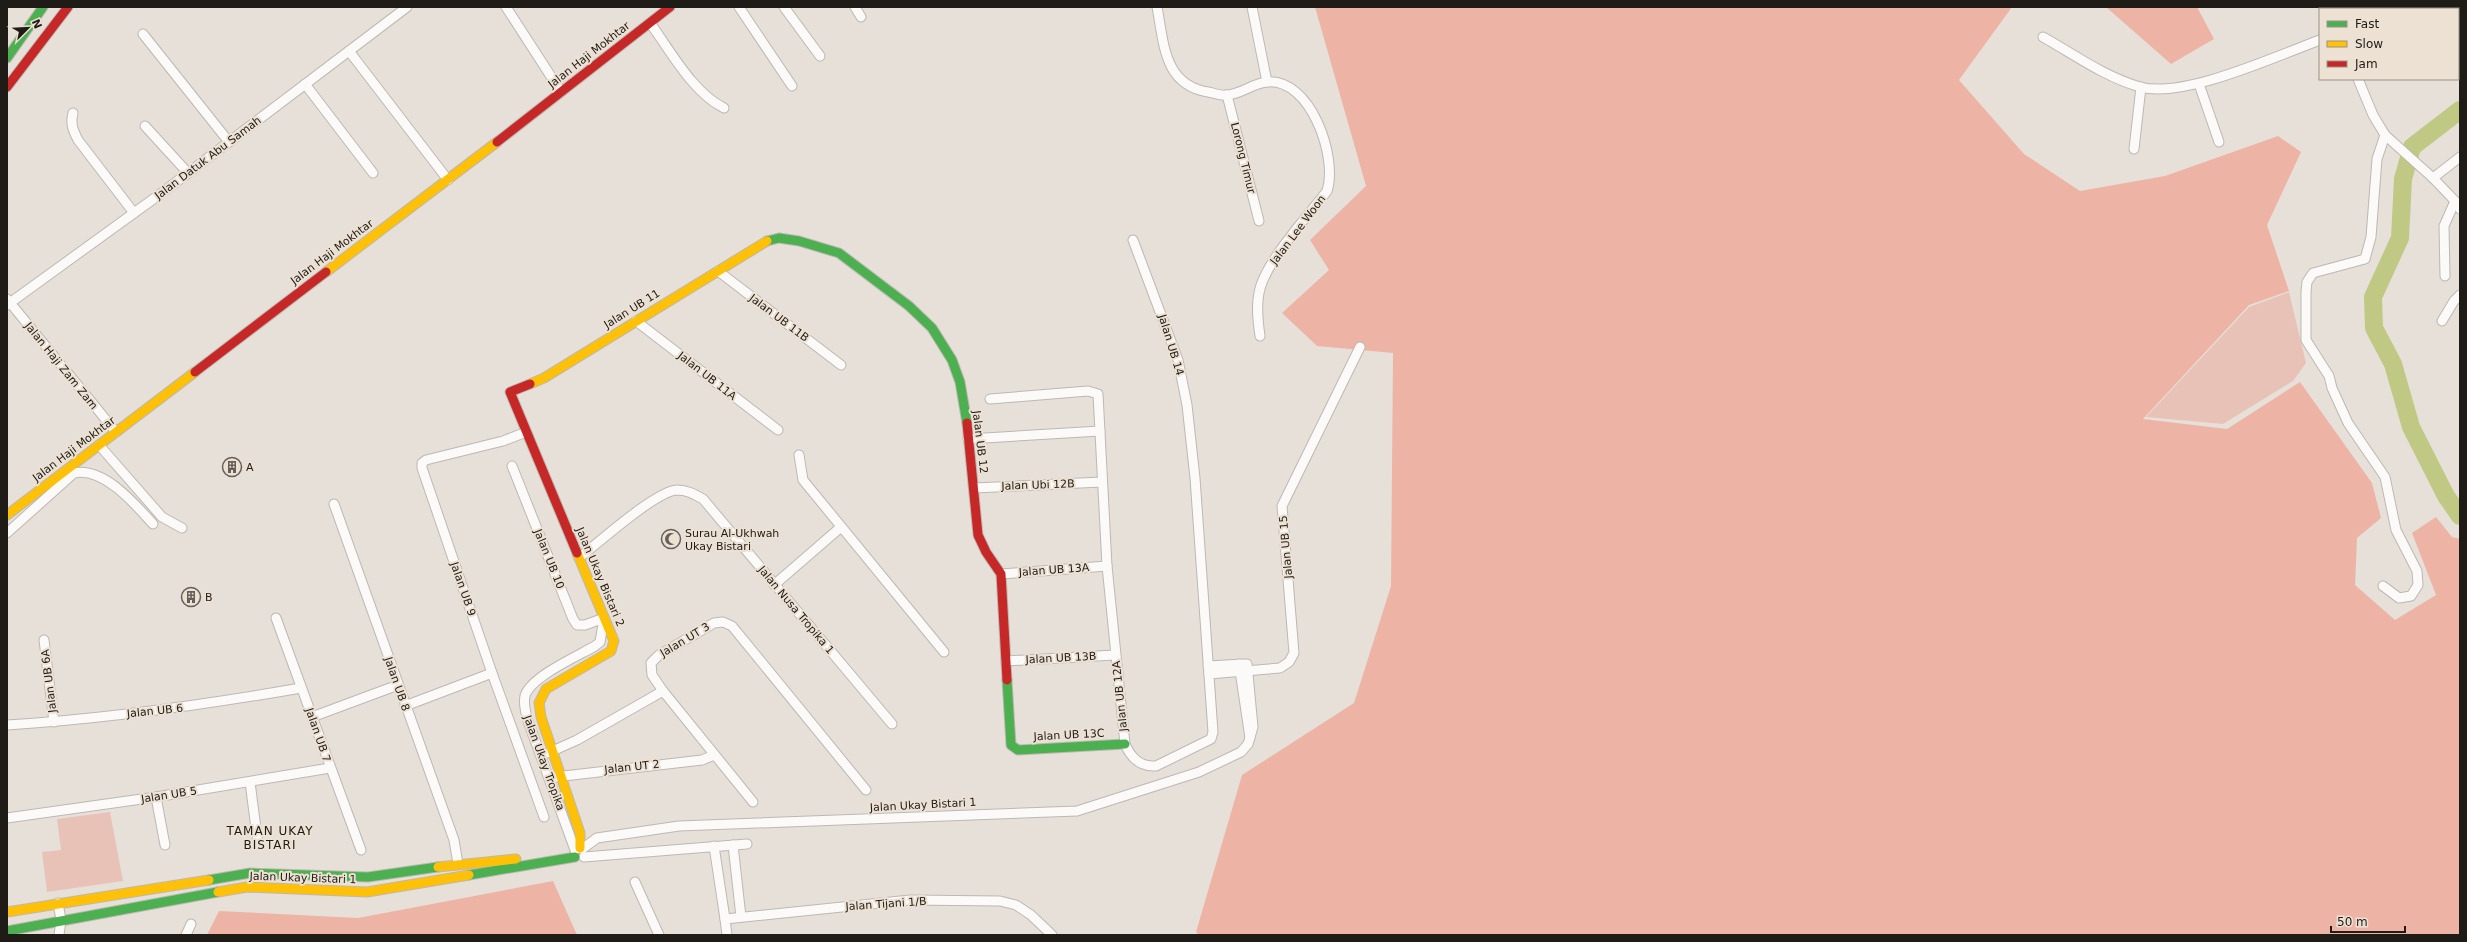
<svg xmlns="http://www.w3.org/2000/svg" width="2467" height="942" font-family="'DejaVu Sans',sans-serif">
	<rect width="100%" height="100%" fill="#e6e0d9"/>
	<g fill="#e9c2b7">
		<path d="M2289,292L2306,363L2293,381L2223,424L2146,417L2249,307Z"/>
		<path d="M110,812L123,881L47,892L42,852L61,850L57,819Z"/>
	</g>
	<g fill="#edb4a6">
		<path d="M1315,7H2012L1959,80L2024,154L2080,191L2165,176L2278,136L2301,152L2267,225L2289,291L2249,305L2143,419L2227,429L2300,382L2372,483L2381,518L2357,538L2355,585L2395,620L2436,595L2412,533L2436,517L2452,537L2460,539V935H1199L1196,932L1242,775L1354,703L1391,586L1393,353L1317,346L1282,313L1329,270L1310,240L1366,186Z"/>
		<path d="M2106,7H2197L2214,39L2171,64Z"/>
		<path d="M553,881L577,935H207L219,911L358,918Z"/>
	</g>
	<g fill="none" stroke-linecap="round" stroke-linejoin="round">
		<path stroke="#bfc984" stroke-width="18" d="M2460,110L2412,147L2403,179L2400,238L2373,297L2374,328L2393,364L2411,427L2446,496L2460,516"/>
		<g stroke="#bcb8b2" stroke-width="11">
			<g id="street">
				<path d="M506,7L561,92"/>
				<path d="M739,7L792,86"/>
				<path d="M784,7L820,56"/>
				<path d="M855,7L861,17"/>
				<path d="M1157,7C1164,44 1164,85 1208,92C1214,93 1221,96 1226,95C1240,95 1253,83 1267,82C1311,78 1338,158 1327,191C1308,216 1264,263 1259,293C1256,307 1258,322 1260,336"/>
				<path d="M1252,7L1267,82"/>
				<path d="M2328,7L2329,9"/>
				<path d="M2445,7V9"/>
				<path d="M2399,9L2404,7"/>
				<path d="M650,23C670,50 693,93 724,108"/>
				<path d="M143,34L229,142"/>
				<path d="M2458,36L2460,40"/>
				<path d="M2043,37C2075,55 2105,77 2140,87C2184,99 2276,56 2320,40"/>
				<path d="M349,51L448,180"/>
				<path d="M2358,79L2373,115L2385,135L2433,178L2455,201L2460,209"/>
				<path d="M305,84L373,173"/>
				<path d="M2199,84L2219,142"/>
				<path d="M1227,95L1259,221"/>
				<path d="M73,113C70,124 73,130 78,140L134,213"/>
				<path d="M145,126L188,173"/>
				<path d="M2134,149L2141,87"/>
				<path d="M2433,178L2460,157"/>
				<path d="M718,271L841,365"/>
				<path d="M2445,276L2444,226L2455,201"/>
				<path d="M7,299L116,432"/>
				<path d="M7,305L163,192L407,7"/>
				<path d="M636,321L778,430"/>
				<path d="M2442,321L2454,301L2460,295"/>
				<path d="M990,399L1088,391L1098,394L1107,566L1125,744C1131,758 1140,767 1156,766L1211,739L1213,732L1195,478L1187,405L1178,360L1133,240"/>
				<path d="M526,432L503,441L426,460L422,463V468L492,673L544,817"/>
				<path d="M968,439L1100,431"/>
				<path d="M99,445L162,517L182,528"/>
				<path d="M799,455L803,480L944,652"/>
				<path d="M512,466L573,619L577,625H585L604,618"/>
				<path d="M974,488L1102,482"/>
				<path d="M334,504L454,840L458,864"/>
				<path d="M7,533L74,473C104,467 135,504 153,524"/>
				<path d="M579,558C598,543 656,491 677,490C687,490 694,494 703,499L892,724"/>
				<path d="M1001,574L1107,566"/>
				<path d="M774,585L841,527"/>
				<path d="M2383,586L2399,598L2411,596L2418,585L2417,571L2396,530L2385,477L2348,423L2332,388L2329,376L2306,340V292L2307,282L2313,273L2365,259L2371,237L2377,159L2385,135"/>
				<path d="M276,618L361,850"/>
				<path d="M44,640L54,722"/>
				<path d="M1006,661L1115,655"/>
				<path d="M1239,664L1250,738"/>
				<path d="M1208,666L1244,664"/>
				<path d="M1209,674L1280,668L1289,662L1294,653L1282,506L1360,347"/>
				<path d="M405,706L492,673"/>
				<path d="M312,717L398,685"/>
				<path d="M7,725C106,719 203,705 301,688"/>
				<path d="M548,753L577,740L663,691"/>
				<path d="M555,777L702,760L714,755"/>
				<path d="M250,782L258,844"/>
				<path d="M156,797L165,845"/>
				<path d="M753,802L663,691L652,675L651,663L659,655L714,623L723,622L732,626L866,790"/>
				<path d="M7,818L156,797L330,768"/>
				<path d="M733,845L741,917"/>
				<path d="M714,846L725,919"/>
				<path d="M582,849L597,838L679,826L1077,811L1199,772L1241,752L1248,744L1253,727L1247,664"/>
				<path d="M575,850L528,721C526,713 523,705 525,696C530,677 578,656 595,646L600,642L604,618"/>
				<path d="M584,857L747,844"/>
				<path d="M635,882L659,935"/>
				<path d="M58,903L61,920L59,935"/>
				<path d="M186,935L191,924"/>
				<path d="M727,935L725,919L910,900L1000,901L1016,905L1031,915L1052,935"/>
			</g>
		</g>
		<g stroke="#bcb8b2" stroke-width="11">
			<g id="fast">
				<path d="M7,58L43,7"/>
				<path d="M767,241L779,238L799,241L839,253L909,306L932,328L952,360L960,382L967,423"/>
				<path d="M1007,680L1011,745L1018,750L1125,744"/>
				<path d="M469,875L575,857"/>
				<path d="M209,880L250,873L368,877L438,867"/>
				<path d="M7,931L218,892"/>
			</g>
		</g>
		<g stroke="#bcb8b2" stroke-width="11">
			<g id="slow">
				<path d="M326,272L497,142"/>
				<path d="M530,384L544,378L767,241"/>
				<path d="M7,515L195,372"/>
				<path d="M577,553L614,641L611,651L546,689L539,703L541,717L580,833V848"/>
				<path d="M438,867L516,859"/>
				<path d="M218,892L247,887L367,892L469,875"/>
				<path d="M7,912L209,880"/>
			</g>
		</g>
		<g stroke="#bcb8b2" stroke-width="11">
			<g id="jam">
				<path d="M7,87L68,7"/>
				<path d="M497,142L670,7"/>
				<path d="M195,372L326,272"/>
				<path d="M530,384L510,392L577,553"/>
				<path d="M967,423L978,535L986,552L1001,574L1007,680"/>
			</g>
		</g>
		<use href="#street" stroke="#fbfaf9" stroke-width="9"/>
		<use href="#fast" stroke="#4caf50" stroke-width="9"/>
		<use href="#slow" stroke="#ffc107" stroke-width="9"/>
		<use href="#jam" stroke="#c62828" stroke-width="9"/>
	</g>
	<defs>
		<g id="building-ring" transform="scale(1)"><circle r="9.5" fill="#ece1d3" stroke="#65605a" stroke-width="1.5"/><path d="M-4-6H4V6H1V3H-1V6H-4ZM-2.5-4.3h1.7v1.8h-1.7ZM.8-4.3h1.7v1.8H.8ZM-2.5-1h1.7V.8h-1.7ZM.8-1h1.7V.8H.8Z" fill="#65605a"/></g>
		<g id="mosque-ring" transform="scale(1)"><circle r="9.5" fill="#ece1d3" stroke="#65605a" stroke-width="1.5"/><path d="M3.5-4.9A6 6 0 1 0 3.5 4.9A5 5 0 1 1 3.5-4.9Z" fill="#65605a"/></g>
	</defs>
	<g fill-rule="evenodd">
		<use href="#building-ring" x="232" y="467"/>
		<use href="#mosque-ring" x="671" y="539"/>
		<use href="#building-ring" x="191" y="597"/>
	</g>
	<g text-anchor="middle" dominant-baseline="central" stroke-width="4" stroke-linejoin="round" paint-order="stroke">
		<g font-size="11" fill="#1f1b16" stroke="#ece1d3">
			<text transform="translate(589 55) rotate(-38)">Jalan Haji Mokhtar</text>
			<text transform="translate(208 158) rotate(-37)">Jalan Datuk Abu Samah</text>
			<text transform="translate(1243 158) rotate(76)">Lorong Timur</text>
			<text transform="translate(1298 230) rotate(-53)">Jalan Lee Woon</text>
			<text transform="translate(332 252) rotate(-37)">Jalan Haji Mokhtar</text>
			<text transform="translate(632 309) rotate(-32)">Jalan UB 11</text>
			<text transform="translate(779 318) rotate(37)">Jalan UB 11B</text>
			<text transform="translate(1171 345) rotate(73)">Jalan UB 14</text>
			<text transform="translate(61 366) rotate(51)">Jalan Haji Zam Zam</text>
			<text transform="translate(707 376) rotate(38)">Jalan UB 11A</text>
			<text transform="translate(980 442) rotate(83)">Jalan UB 12</text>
			<text transform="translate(74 449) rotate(-37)">Jalan Haji Mokhtar</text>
			<text transform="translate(1038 485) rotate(-2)">Jalan Ubi 12B</text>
			<text transform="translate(1286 547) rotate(-95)">Jalan UB 15</text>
			<text transform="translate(549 559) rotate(68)">Jalan UB 10</text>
			<text transform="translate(1054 570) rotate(-4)">Jalan UB 13A</text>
			<text transform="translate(600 577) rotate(67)">Jalan Ukay Bistari 2</text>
			<text transform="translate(463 589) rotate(71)">Jalan UB 9</text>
			<text transform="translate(796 610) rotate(50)">Jalan Nusa Tropika 1</text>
			<text transform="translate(685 640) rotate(-31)">Jalan UT 3</text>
			<text transform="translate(1061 658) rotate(-3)">Jalan UB 13B</text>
			<text transform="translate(49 681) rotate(-97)">Jalan UB 6A</text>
			<text transform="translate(397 684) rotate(71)">Jalan UB 8</text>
			<text transform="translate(1120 696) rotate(-96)">Jalan UB 12A</text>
			<text transform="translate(155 711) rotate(-6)">Jalan UB 6</text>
			<text transform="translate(318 735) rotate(71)">Jalan UB 7</text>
			<text transform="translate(1069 735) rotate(-3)">Jalan UB 13C</text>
			<text transform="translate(544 763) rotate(70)">Jalan Ukay Tropika</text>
			<text transform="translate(632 767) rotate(-6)">Jalan UT 2</text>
			<text transform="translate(169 795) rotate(-9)">Jalan UB 5</text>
			<text transform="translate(923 805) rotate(-3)">Jalan Ukay Bistari 1</text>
			<text transform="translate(303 878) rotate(2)">Jalan Ukay Bistari 1</text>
			<text transform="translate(886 904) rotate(-4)">Jalan Tijani 1/B</text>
		</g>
		<g font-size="11" fill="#1f1b16" stroke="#ece1d3" text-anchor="start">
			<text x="246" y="467">A</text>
			<text x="685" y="533">Surau Al-Ukhwah<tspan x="685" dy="13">Ukay Bistari</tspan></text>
			<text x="205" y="597">B</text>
		</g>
		<g font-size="12" letter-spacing="1" fill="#1f1b16" stroke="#ece1d3">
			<text x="270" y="831">TAMAN UKAY<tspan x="270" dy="14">BISTARI</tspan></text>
		</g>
	</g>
	<rect width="2467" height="942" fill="none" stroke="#1f1b16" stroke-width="16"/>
	<rect x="2319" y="8" width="140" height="72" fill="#ece1d3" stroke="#9a9287"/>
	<rect x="2327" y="21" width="20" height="6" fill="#4caf50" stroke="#9a9287"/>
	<text x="2355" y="28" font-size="12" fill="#1f1b16">Fast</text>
	<rect x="2327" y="41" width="20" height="6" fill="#ffc107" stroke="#9a9287"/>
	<text x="2355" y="48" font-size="12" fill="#1f1b16">Slow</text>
	<rect x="2327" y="61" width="20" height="6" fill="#c62828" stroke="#9a9287"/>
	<text x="2355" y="68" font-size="12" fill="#1f1b16">Jam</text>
	<g transform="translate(28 28) rotate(66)" stroke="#ece1d3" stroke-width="3" paint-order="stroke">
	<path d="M0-3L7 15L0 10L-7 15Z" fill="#1f1b16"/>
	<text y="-6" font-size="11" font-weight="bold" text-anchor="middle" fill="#1f1b16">N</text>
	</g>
	<path d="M2331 926v6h74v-6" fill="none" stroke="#1f1b16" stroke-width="2"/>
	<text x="2337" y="926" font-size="12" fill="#1f1b16" stroke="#ece1d3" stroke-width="3" paint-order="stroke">50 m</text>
</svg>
